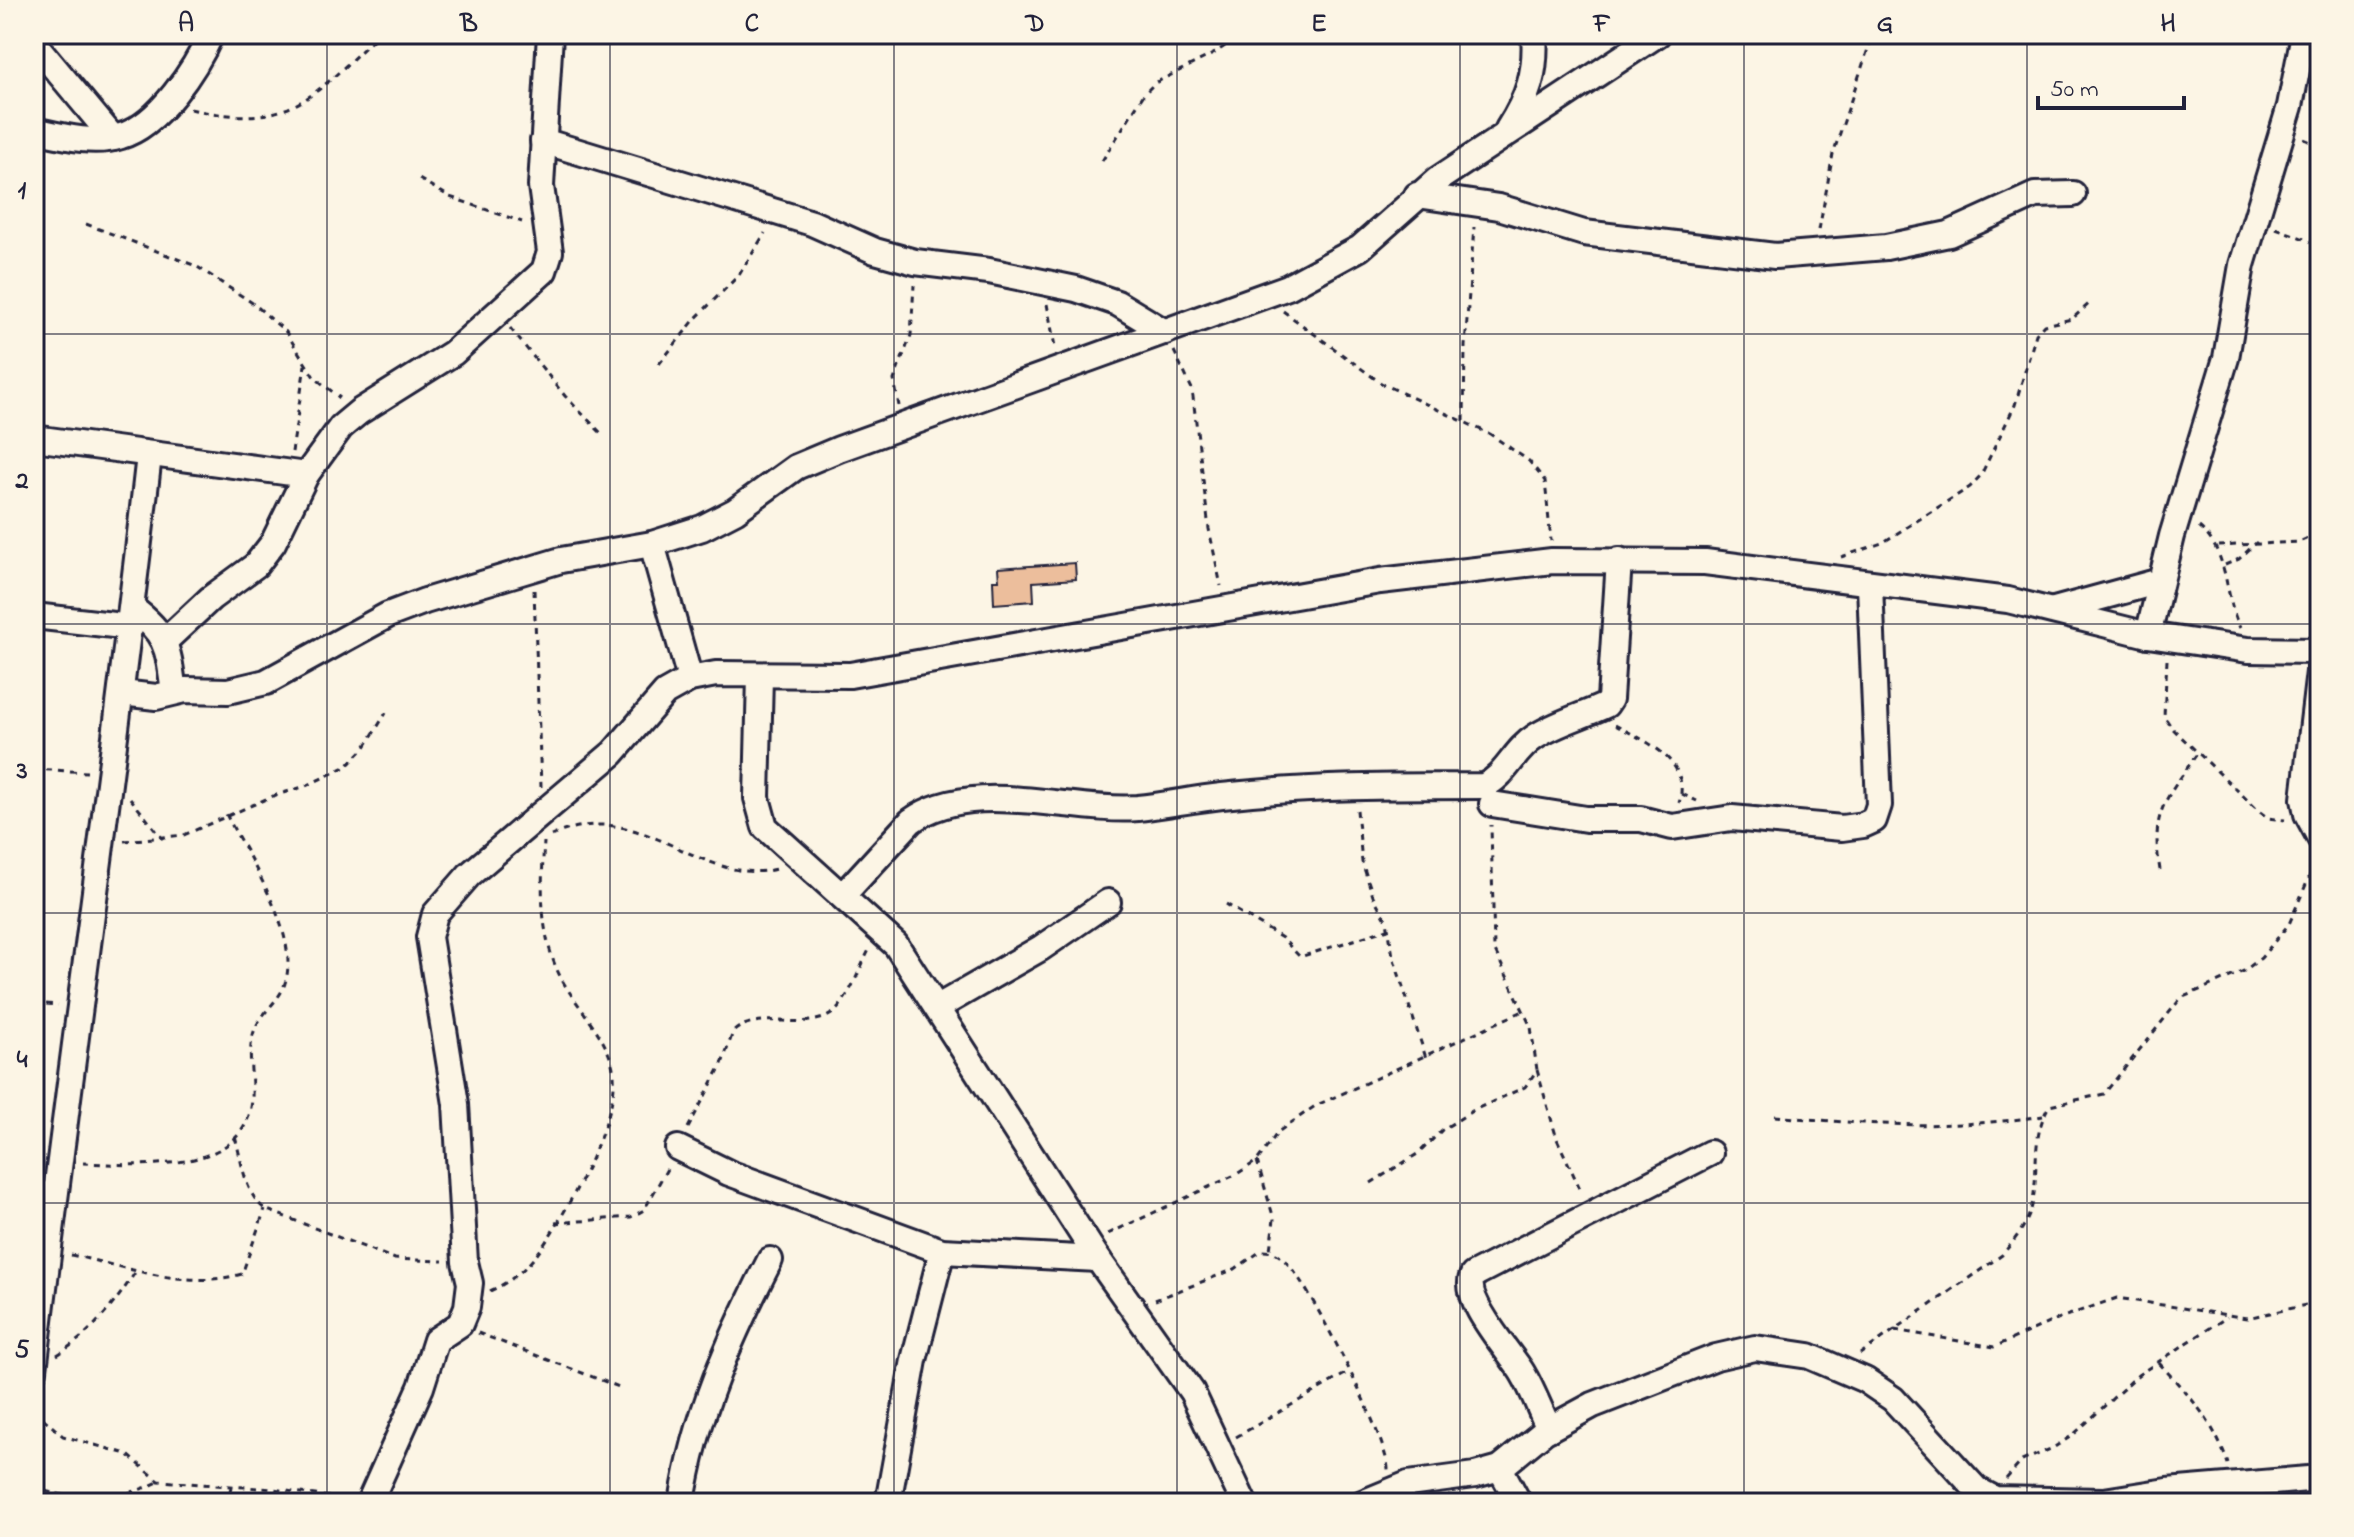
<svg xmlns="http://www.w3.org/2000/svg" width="2354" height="1537" font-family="'Indie Flower',sans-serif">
	<rect width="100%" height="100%" fill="#fcf5e5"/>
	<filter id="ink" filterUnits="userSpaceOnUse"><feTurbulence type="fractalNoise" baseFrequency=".0125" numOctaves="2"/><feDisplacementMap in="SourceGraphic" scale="16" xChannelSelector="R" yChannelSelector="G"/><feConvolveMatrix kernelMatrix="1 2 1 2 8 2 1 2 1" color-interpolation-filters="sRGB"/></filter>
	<g filter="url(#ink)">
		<path fill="#ecbe9c" stroke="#22223b" stroke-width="2" d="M1075,563L1076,579L1033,582L1034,601L994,604L993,580H999L998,568Z"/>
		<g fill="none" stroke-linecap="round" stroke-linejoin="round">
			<g stroke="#22223b" stroke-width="30">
				<g id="minor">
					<path d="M34,43L113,138"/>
					<path d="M1508,129C1528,98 1537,72 1534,34"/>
					<path d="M34,130C61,136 94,145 121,136C159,125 196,68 211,34"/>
					<path d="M543,141L812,223L875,251L915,262L989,271L1076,289L1117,303L1165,332"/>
					<path d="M1417,195L1499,207L1584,233L1775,256L1886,247L1949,234L2035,195L2073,194"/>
					<path d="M34,438L306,475"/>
					<path d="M652,544L690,679"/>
					<path d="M133,609C169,635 168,651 174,692"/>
					<path d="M2054,610L2160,581"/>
					<path d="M34,616L131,627"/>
					<path d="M2148,635L2172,536L2226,358L2242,265L2290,106L2304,34"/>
					<path d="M165,641L211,598L256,565L273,543L306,475L341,427L359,412L453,353L544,271L550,252L541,186L550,34"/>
					<path d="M2320,663L2304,799L2307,814L2320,838"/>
					<path d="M760,676L757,798L765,827L896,945L1098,1259L1192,1392L1244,1503"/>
					<path d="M122,693L156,697L185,690L228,691L266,682L388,615L425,601L561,560L652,544L702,528L735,511L796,467L839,449L1288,287L1360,248L1437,180L1658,34"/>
					<path d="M1492,804L1586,819H1641L1672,827L1732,818L1842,828L1863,825L1874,820L1879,805L1870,585"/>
					<path d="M844,894L911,821C971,777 1070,813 1138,808C1166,805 1194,799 1222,796C1310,786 1396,786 1484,786C1506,776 1514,750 1535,737C1556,723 1583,716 1606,705L1610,699L1619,560"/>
					<path d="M938,1007L1041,948L1108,902"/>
					<path d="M678,1148L729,1173L942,1251L1098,1259"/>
					<path d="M34,1370C70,1065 115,761 149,455"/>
					<path d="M1549,1429C1540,1410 1533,1390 1522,1372C1510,1352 1460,1298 1473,1275L1710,1153"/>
					<path d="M1500,1468L1519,1503"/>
					<path d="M369,1503L421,1387L436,1340L460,1324L467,1307L470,1283L465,1262L456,1104L429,937L435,914L469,875L613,753L665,693L690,679L716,674L850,675L1380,581L1552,561L1705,562L2008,600L2148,635L2248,650L2320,651"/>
					<path d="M682,1503C695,1416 730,1338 770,1260"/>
					<path d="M888,1503L914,1360L942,1251"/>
					<path d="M1362,1503L1408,1484L1475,1475L1500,1468L1545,1431L1593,1405L1716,1357L1755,1348L1809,1356L1865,1380L1893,1399L1976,1489L1995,1499L2104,1501L2167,1491L2320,1478"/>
				</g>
			</g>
			<g stroke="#22223b" stroke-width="3" stroke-dasharray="6 6" stroke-linecap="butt">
				<path d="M190,109C293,131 310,98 379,34"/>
				<path d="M2304,139L2320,146"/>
				<path d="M1102,161L1144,94L1155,83L1215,53L1242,34"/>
				<path d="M419,179L450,197L522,222"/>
				<path d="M86,224L196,266L254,304L286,332L314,377L340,398"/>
				<path d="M2276,228L2320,245"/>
				<path d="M1819,230L1833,154L1873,34"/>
				<path d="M1047,304L1055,347"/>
				<path d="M1283,311L1381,383L1490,434L1529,461L1545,481L1551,541"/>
				<path d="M510,328L565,396L601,433"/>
				<path d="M1174,351L1192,389L1209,529L1221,586"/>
				<path d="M659,364L696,318L739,275L765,233"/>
				<path d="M899,406L894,380L911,335L914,285"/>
				<path d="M1464,421L1465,346L1474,227"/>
				<path d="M292,452L305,365"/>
				<path d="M2199,527C2230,553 2223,593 2240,628"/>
				<path d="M2218,546L2299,542L2320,533"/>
				<path d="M1841,557L1882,543L1970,487L1981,475L2015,405L2036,334L2044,325L2072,319L2092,301"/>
				<path d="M2225,565L2239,559L2257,542"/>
				<path d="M534,590L541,787"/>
				<path d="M2167,660L2164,716L2172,728L2260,812L2268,818L2285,820"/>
				<path d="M1615,725C1645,741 1692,760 1679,803"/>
				<path d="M34,769L87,772"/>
				<path d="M1682,794L1697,801"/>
				<path d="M130,798L163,839"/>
				<path d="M1357,810L1362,862L1373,896L1387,921L1393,956L1426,1058"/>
				<path d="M551,836C643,793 701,891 780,868"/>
				<path d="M124,841L184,835L273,796L306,786L347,766L365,747L386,713"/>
				<path d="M2160,870C2150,809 2166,801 2198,752"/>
				<path d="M1226,904L1282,938L1300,957L1388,929"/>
				<path d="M34,1003L58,1005"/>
				<path d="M1537,1070L1557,1139L1582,1193"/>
				<path d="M1775,1116C1866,1125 1952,1130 2043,1116"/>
				<path d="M688,1128L722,1064L733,1032C761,1006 815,1038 840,1006C852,990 860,968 869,950"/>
				<path d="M235,1137C242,1160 244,1194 265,1209L395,1259L443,1261"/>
				<path d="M1257,1161L1274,1219L1270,1250"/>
				<path d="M83,1163C132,1165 234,1175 250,1112C256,1089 247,1063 252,1039C257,1013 279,1004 285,983C301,934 248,858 226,814"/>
				<path d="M1371,1183L1419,1153L1442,1130L1472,1111L1525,1087L1537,1070L1531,1027L1494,949L1491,825"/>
				<path d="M555,1223L631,1217L644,1210L668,1167"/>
				<path d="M1108,1234L1237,1174L1257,1161L1278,1132L1315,1106L1523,1011"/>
				<path d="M71,1255C126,1267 187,1290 242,1274L265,1209"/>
				<path d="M490,1291C511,1282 528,1267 541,1249C566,1213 618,1119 614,1076C612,1041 578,1009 562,980C539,937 541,889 544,842"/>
				<path d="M1155,1300L1235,1269L1261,1251C1276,1250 1283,1258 1292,1269C1313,1293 1390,1443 1388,1471"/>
				<path d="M1894,1330L1994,1347L2060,1318L2117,1298L2247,1318L2320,1302"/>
				<path d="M478,1333L619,1387"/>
				<path d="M1860,1354L2002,1255C2016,1238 2030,1222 2033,1200C2039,1166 2031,1137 2049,1106L2104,1094L2181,998L2244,971L2261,958L2289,924L2317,859"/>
				<path d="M57,1355C91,1334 115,1304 136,1271"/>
				<path d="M2159,1363C2191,1398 2212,1418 2228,1464"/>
				<path d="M34,1410L63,1436L127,1454L159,1481L273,1489L350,1500"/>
				<path d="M1236,1437L1347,1373"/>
				<path d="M2006,1479L2022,1461L2053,1448L2073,1435L2138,1375L2227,1317"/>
				<path d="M34,1488C77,1501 117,1502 158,1482"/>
				<path d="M227,1503L231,1487"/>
			</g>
			<use href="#minor" stroke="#fcf5e5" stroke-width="24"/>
		</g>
	</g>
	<path fill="none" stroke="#22223b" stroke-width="2" stroke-opacity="0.55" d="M327,34V1503M610,34V1503M894,34V1503M1177,34V1503M1460,34V1503M1744,34V1503M2027,34V1503M34,334H2320M34,624H2320M34,913H2320M34,1203H2320"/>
	<rect width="2354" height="1537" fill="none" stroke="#fcf5e5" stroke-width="88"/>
	<path d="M2038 96v12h146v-12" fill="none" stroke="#22223b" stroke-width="4"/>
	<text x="2050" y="96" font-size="24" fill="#22223b" stroke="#fcf5e5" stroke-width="6" paint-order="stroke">50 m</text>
	<rect x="44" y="44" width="2266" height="1449" fill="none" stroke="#22223b" stroke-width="3"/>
	<g font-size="26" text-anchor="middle" font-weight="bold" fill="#22223b">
		<text x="186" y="31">A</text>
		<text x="469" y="31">B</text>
		<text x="752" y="31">C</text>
		<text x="1035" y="31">D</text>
		<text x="1319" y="31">E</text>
		<text x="1602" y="31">F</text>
		<text x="1885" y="31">G</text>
		<text x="2168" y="31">H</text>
		<text x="22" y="198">1</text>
		<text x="22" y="488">2</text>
		<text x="22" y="778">3</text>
		<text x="22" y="1067">4</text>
		<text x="22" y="1357">5</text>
	</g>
</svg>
